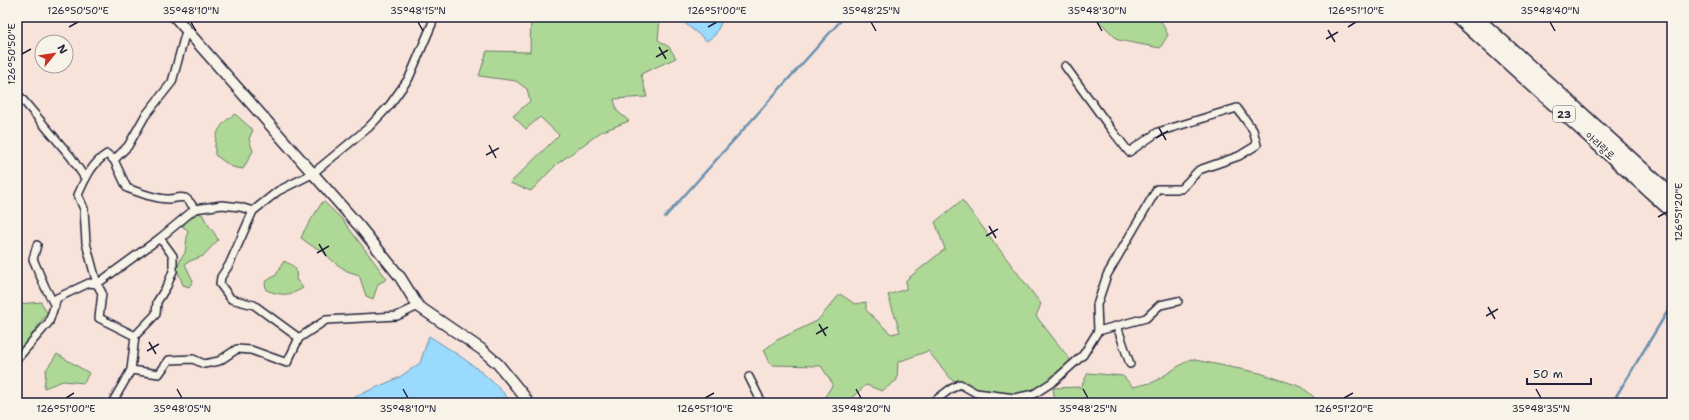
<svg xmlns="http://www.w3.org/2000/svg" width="1689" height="420" font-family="'Shantell Sans','Poor Story',sans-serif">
	<rect width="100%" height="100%" fill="#f8e3db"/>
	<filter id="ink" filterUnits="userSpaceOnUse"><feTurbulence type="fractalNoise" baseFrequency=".025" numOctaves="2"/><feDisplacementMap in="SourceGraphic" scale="8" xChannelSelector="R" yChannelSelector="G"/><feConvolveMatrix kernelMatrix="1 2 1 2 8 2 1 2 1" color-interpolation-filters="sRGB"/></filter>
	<g filter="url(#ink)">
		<g fill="#aed895" stroke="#687d68">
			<path d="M531,17H657L660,19L658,40L669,47L676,58L641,74L647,97L614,99L617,111L629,121L601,132L557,164L531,191L510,183L559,135L540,117L526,129L513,116L530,101L527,89L516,81L479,76L487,51L530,52Z"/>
			<path d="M1099,17H1159L1168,35L1160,48L1118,40L1097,19Z"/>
			<path d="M235,114L253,130L249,139L253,151L243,169L232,167L215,155C214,135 218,125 235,114Z"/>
			<path d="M962,200L1041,304L1036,316L1072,362C1040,390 1018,404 975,388C967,385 961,381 952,380L928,351L898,362L897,380L882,391L866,385L848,401V403H821L833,384L821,366L771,365L764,350L777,340L817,321L840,294L855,304L866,302V310L891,334L900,332L888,295L906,289V280L945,249L935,222Z"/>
			<path d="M323,201L342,219L387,279L378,284L373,299L366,296L359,275L347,271L335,263L321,250L312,246L301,238L304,231Z"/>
			<path d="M195,212L203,215C207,226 214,230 218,240L203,256L188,262L185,264L193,281L189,287L183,285L177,269L181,258L185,253L188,230L183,227L185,222Z"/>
			<path d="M284,261C294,266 298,267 296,279L303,288C290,296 281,296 266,290L265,282L276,275Z"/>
			<path d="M41,302L47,313L17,356V304Z"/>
			<path d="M57,354L89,373L84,383L63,381L44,388L46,370Z"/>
			<path d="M1190,359L1260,373L1302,387L1321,403H1055L1053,388L1081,387L1088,373L1123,376L1133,387L1154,382Z"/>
		</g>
		<g fill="#9adafc" stroke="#6a90af">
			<path d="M682,17H724L715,35L707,41L682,21Z"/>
			<path d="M429,336C462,357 488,373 512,403H350L352,398L398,378L420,363Z"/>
		</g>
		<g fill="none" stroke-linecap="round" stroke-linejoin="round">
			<g stroke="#6a90af" stroke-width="2.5">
				<path d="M665,217L844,17"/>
				<path d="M1612,403L1672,304"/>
			</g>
			<g stroke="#22223b" stroke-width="10">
				<g id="street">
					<path d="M17,93L71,157L85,178"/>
					<path d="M114,160L128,146L145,116L172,82L186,31"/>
					<path d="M253,211L229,265L221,277L220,284L231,299L254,305L299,338"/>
					<path d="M37,245L33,259L45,287L55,306"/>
					<path d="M1117,326L1130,364"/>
					<path d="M1098,331L1146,318L1160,305L1178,301"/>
					<path d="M135,336L99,318L102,293L97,284L86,243L84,209L78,195C85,179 92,163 107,154L114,160L127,188C141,193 155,199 169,199C175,199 179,196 185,198C189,200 192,205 195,209"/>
					<path d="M17,359L49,322L57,298L89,283L97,284L160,238L195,209L222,205L240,207L253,211L278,191L312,174L368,128L389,106L409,78L432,24L433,17"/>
					<path d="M131,370L135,336L156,314L157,302L167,286L173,271V256L160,238"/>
					<path d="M749,377L762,403"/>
					<path d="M112,403L131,370L159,374L169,360L193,359L204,364L219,361L237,349L251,350L287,363L299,338L326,320L397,316L418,306"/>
					<path d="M932,403L949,390L960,384L976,393L1015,398L1034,394L1054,381L1083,355L1098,331L1097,305L1107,275L1157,189H1181L1199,170L1239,156L1257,145L1253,130L1237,108L1158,132L1129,152L1111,129L1065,66"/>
				</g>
			</g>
			<g stroke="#22223b" stroke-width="13">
				<path id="secondary" d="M175,17L360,227L400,277L418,306L481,349L498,364L524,396L528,403"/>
			</g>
			<g stroke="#22223b" stroke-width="16">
				<g id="highway">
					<path d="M1458,17L1672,211"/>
					<path d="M1475,17L1672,196"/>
				</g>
			</g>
			<use href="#street" stroke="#f7f3e8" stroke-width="7"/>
			<use href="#secondary" stroke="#f7f3e8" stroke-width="10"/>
			<use href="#highway" stroke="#f7f3e8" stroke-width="13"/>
		</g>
	</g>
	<path fill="none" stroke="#22223b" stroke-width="1.5" d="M191,22L196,31M418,22L423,31M871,22L876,31M1097,22L1102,31M1550,22L1555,31M69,27L78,22M708,27L717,22M1348,27L1356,22M1328,30L1335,42M1326,39L1338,32M659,47L666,59M22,54L31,49M656,57L668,50M1159,128L1166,140M1156,138L1168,131M489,145L496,158M486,155L499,148M1658,217L1667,212M989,226L996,238M986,236L998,229M319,244L326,256M317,253L329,246M1488,307L1495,319M1486,316L1498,309M819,324L826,336M816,334L828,327M149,342L156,354M147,351L159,344M177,389L182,398M403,389L408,398M856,389L861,398M1083,389L1088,398M1536,389L1541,398M66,398L74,393M705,398L714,393M1344,398L1353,393"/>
	<g text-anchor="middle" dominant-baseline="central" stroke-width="4" stroke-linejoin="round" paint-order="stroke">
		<rect fill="#f7f3e8" stroke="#62616f" stroke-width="1" x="1553" y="106" width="22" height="16" rx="3"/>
		<g font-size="10" font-weight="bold" fill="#22223b">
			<text x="1564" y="114">23</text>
		</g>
		<g font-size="11" fill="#22223b" stroke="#f7f3e8">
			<text transform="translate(1600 146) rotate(42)">아리랑로</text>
		</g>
	</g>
	<rect width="1689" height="420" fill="none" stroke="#f7f3e8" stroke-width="44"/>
	<g transform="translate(54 54) rotate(60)"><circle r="19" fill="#f7f3e8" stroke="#a29fa3"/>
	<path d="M0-3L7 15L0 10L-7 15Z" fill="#c8321e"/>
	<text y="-6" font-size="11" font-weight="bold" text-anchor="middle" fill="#22223b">N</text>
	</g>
	<path d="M1527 378v6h64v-6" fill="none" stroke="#22223b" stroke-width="2"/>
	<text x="1533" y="378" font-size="12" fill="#22223b" stroke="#f7f3e8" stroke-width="3" paint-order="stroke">50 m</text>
	<rect x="22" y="22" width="1645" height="376" fill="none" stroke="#22223b" stroke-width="1.5"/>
	<g font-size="10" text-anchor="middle" fill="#22223b">
		<text x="78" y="14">126°50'50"E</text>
		<text x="191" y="14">35°48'10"N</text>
		<text x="418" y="14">35°48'15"N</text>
		<text x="717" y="14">126°51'00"E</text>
		<text x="871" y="14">35°48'25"N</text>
		<text x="1097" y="14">35°48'30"N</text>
		<text x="1356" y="14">126°51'10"E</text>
		<text x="1550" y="14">35°48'40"N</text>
		<text transform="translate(11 54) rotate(-90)" y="4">126°50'50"E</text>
		<text transform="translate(1678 212) rotate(-90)" y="4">126°51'20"E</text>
		<text x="66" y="412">126°51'00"E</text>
		<text x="182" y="412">35°48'05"N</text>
		<text x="408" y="412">35°48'10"N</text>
		<text x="705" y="412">126°51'10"E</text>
		<text x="861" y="412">35°48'20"N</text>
		<text x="1088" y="412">35°48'25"N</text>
		<text x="1344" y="412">126°51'20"E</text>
		<text x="1541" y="412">35°48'35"N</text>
	</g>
</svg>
